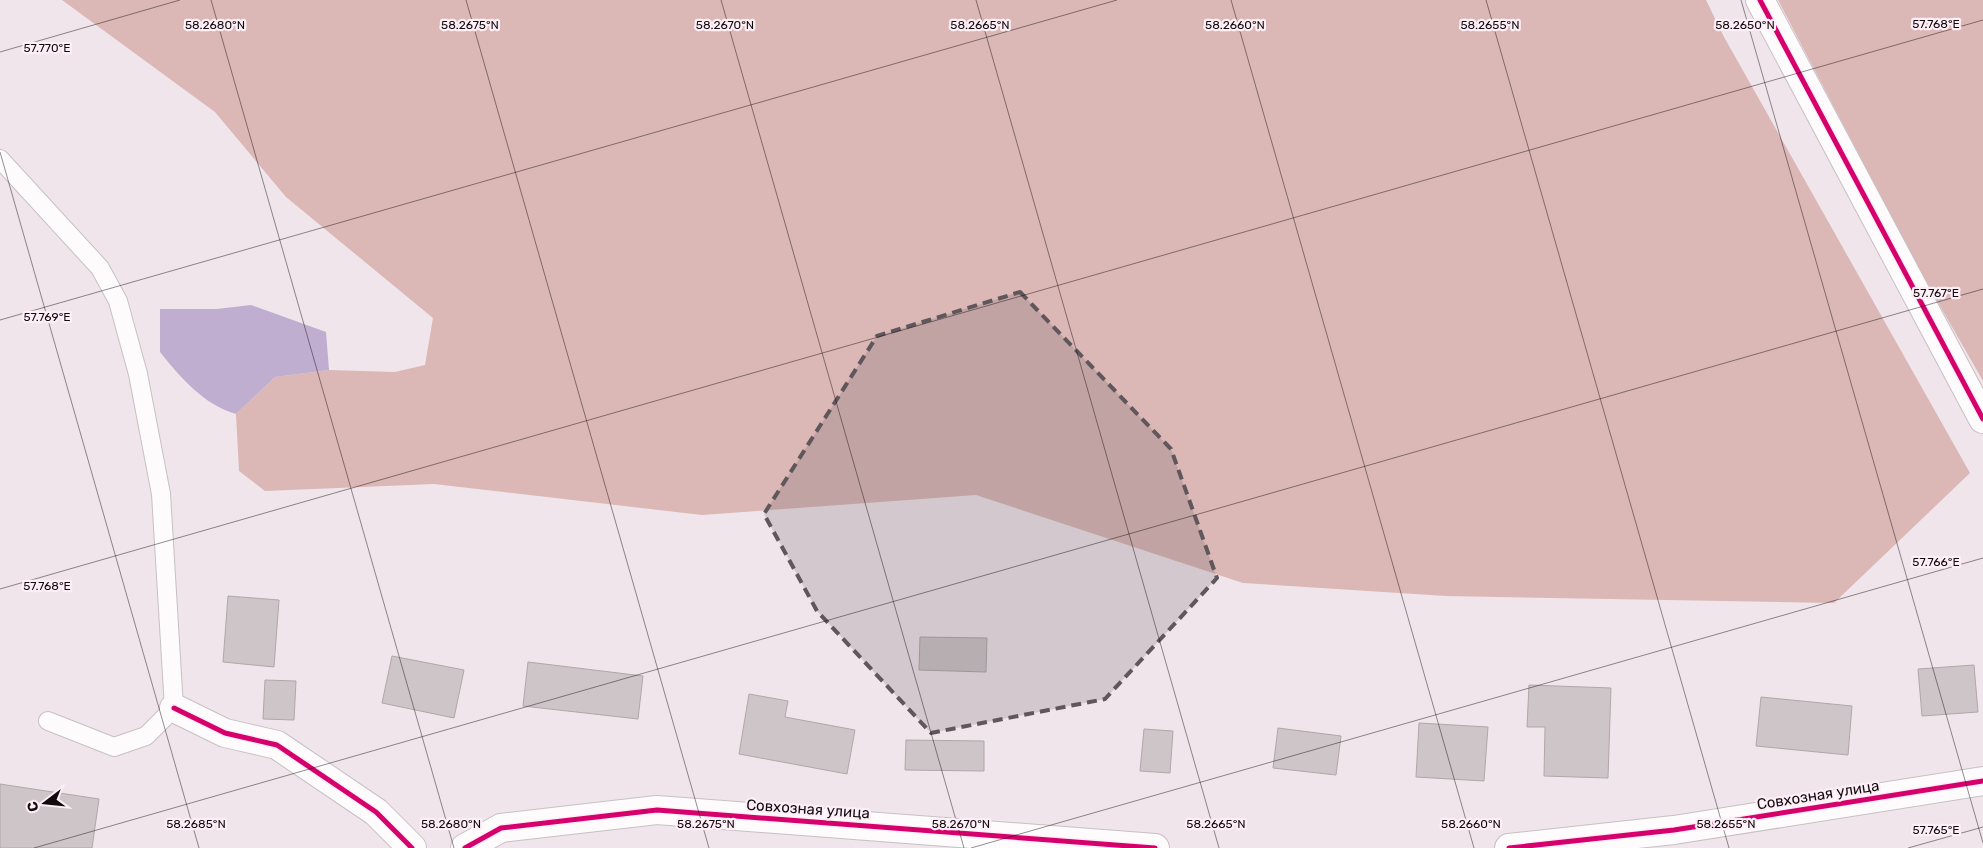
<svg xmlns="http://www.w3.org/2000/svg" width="1983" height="848" font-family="Rubik,sans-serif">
	<rect width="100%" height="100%" fill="#efe5ea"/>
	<g fill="#dbb7b6">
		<path d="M62,0H1706L1724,37L1970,473L1834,603L1446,596L1243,583L976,495L702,515L434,484L265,491L239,471L236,414L275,377L329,370L395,372L425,365L433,318L286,197L215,112Z"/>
		<path d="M1778,0H1983V381L1916,264Z"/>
	</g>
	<path fill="#c0aed1" d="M251,305L326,332L329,370L275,377L236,414C204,405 180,377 160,352V309H217Z"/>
	<g fill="#cdc5c7" stroke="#b0a7ab">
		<path d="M228,596L279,600L274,667L223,662Z"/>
		<path d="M920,637L987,638L986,672L919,670Z"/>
		<path d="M392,656L464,670L454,718L382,703Z"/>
		<path d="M528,662L643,676L638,719L523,706Z"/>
		<path d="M1974,665L1978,712L1922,716L1918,669Z"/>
		<path d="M265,680L296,681L294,720L263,719Z"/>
		<path d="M1529,685L1611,688L1608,778L1544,776L1545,727H1527Z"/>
		<path d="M749,694L788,701L785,717L855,730L847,774L739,754Z"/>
		<path d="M1761,697L1852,706L1848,755L1756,746Z"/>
		<path d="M1419,723L1488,727L1484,781L1416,777Z"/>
		<path d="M1278,728L1341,736L1336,775L1273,768Z"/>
		<path d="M1144,729L1173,731L1170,773L1140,771Z"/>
		<path d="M906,740L984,741V771L905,770Z"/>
		<path d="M0,784L99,799L92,848H0Z"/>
	</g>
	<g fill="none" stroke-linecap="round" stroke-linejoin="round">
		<g stroke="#c8c0c4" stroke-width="20">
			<path id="lane" d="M0,159L100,268L118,301L138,374L161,494L174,708L146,736L114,747L48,721"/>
		</g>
		<g stroke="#c8c0c4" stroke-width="30">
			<g id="street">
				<path d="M1760,0L1983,419"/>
				<path d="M174,708L225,733L277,745L376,812L412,848"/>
				<path d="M465,848L501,828L657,810L1155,848"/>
				<path d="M1509,848L1674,830L1983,781"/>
			</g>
		</g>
		<use href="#lane" stroke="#fdfbfc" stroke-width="18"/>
		<use href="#street" stroke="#fdfbfc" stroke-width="28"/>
		<g stroke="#feeff7" stroke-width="8">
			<g id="cycleway">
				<path d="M1760,0L1983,419"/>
				<path d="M174,708L225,733L277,745L376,812L412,848"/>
				<path d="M465,848L501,828L657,810L1155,848"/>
				<path d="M1509,848L1674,830L1983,781"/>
			</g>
		</g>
		<use href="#cycleway" stroke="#d6006c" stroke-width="5"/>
	</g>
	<path fill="#5f575b" fill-opacity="0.2" stroke="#5f575b" stroke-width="4" stroke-dasharray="10 6" stroke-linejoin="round" d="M1020,292L1171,449L1217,578L1105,699L931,733L817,611L764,514L877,336Z"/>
	<path fill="none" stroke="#110b0e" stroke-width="1" stroke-opacity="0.45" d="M211,0L454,848M466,0L709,848M721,0L964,848M976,0L1219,848M1231,0L1474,848M1486,0L1729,848M1741,0L1983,843M0,52L180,0M0,152L199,848M0,320L1117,0M0,589L1983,20M34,848L1983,289M971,848L1983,558M1908,848L1983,827"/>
	<g text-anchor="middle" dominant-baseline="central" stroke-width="4.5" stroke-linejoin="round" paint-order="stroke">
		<g font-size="15" fill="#110b0e" stroke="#feeff7">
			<text transform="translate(1818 795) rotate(-9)">Совхозная улица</text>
			<text transform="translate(808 809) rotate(4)">Совхозная улица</text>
		</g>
	</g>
	<g font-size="12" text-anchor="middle" fill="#110b0e" stroke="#feeff7" stroke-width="4.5" stroke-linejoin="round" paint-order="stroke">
		<text x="1936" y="28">57.768°E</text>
		<text x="215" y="29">58.2680°N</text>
		<text x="470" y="29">58.2675°N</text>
		<text x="725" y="29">58.2670°N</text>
		<text x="980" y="29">58.2665°N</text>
		<text x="1235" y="29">58.2660°N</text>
		<text x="1490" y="29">58.2655°N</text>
		<text x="1745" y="29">58.2650°N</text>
		<text x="47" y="52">57.770°E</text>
		<text x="1936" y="297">57.767°E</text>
		<text x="47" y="321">57.769°E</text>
		<text x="1936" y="566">57.766°E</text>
		<text x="47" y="590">57.768°E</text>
		<text x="196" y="828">58.2685°N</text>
		<text x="451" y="828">58.2680°N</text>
		<text x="706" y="828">58.2675°N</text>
		<text x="961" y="828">58.2670°N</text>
		<text x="1216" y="828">58.2665°N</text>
		<text x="1471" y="828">58.2660°N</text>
		<text x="1726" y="828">58.2655°N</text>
		<text x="1936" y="834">57.765°E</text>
	</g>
	<g transform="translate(45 803) rotate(254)" stroke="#feeff7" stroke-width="4" paint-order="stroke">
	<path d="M0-4L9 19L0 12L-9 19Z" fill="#110b0e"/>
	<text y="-8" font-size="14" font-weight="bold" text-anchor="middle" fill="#110b0e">С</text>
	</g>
</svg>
